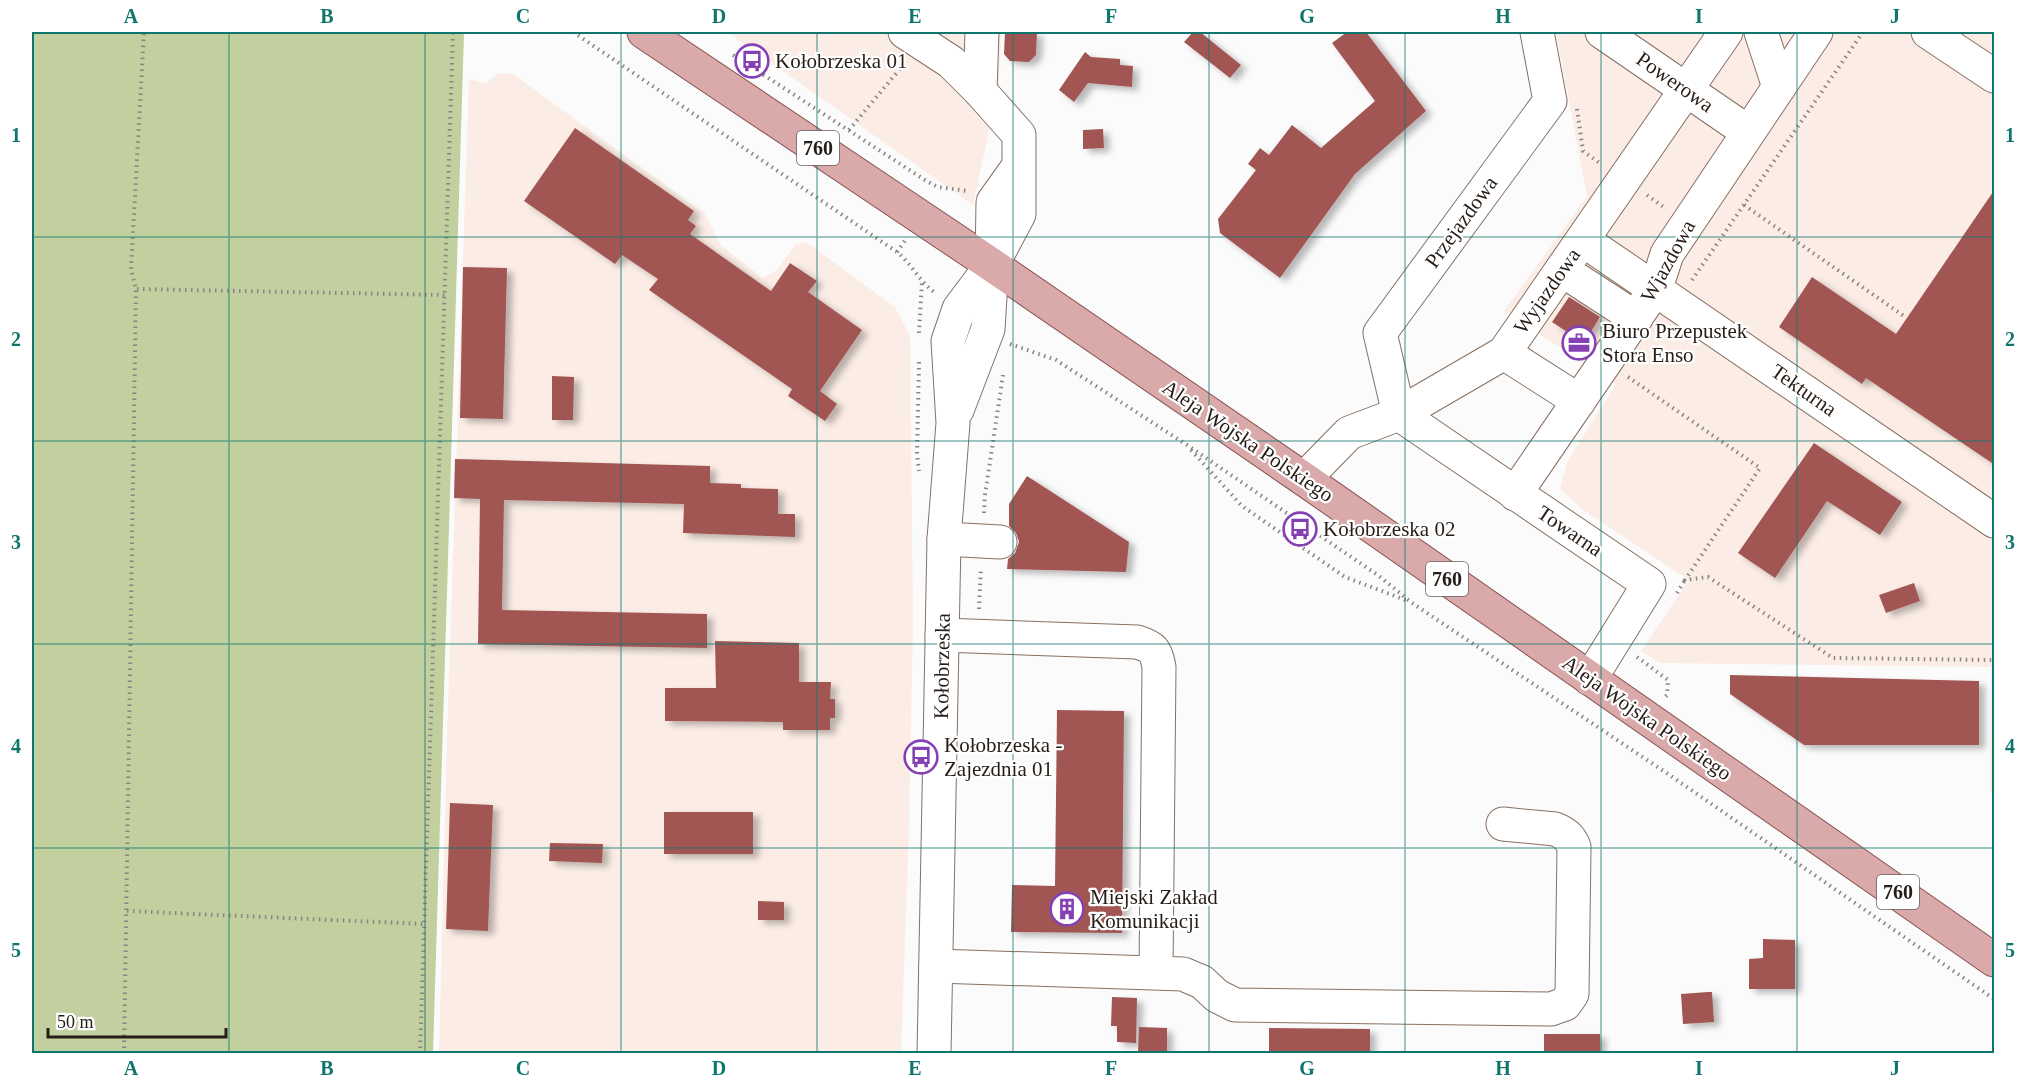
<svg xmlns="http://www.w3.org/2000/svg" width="2026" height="1085" font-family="Georgia,serif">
	<defs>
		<filter id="shadow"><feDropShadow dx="6" dy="4" stdDeviation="3" flood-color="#0004"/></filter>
	</defs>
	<rect width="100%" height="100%" fill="#fbfbfb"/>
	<g fill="#fbede5">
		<path d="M727,32H1001L999,85L973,205Z"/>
		<path d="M1556,32H1994V791H1990L1991,667L1660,663L1641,651L1689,580L1583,510L1560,489L1567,462L1616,384L1504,311L1587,197Z"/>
		<path d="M499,73L513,74L704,213L721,245L762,278L777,270L795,245L806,242L895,307L910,336L913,620L909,831L901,1053L439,1054L447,738L469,79L486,83Z"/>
	</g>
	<path fill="#c2cf9e" d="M32,32H464L433,1053H32Z"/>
	<g fill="#a15652" filter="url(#shadow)">
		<path d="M1005,32H1037L1036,55L1029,62L1010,61L1004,54Z"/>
		<path d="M1193,32H1200L1241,65L1230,78L1184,42Z"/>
		<path d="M1347,32H1366L1426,111L1355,174L1280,278L1220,233L1218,219L1256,170L1248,164L1260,148L1269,155L1292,125L1321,148L1375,101L1332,43Z"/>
		<path d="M1085,52L1091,57L1120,59V65L1133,66L1132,87L1088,83L1074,102L1059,90Z"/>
		<path d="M575,128L694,211L688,220L696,226L690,234L771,291L790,263L817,281L808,292L862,330L820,391L837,404L825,421L788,396L792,389L649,290L658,279L622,255L615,264L524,201Z"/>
		<path d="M1103,129L1104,148L1083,149V130Z"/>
		<path d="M1995,189V465L1866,378L1862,384L1779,327L1812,277L1896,334Z"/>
		<path d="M463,267L507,268L503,419L460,418Z"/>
		<path d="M1569,297L1600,317L1584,343L1552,322Z"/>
		<path d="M552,376L574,377L573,420H552Z"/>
		<path d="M1814,443L1902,502L1880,535L1827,501L1775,578L1738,553Z"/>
		<path d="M455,459L710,466V483L741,484V488L778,489V514H795V537L683,533L684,504L504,500L502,610L707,614V648L478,644L480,499L454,498Z"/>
		<path d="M1027,476L1129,542L1126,572L1007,569L1008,559L1015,553L1019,542L1016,533L1009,526V504Z"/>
		<path d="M1914,583L1920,601L1886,613L1879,595Z"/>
		<path d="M715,641L799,643V682H831L830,699H835V718H830V730H783V722L665,721V688H716Z"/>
		<path d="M1730,675L1979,681V745H1804L1730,694Z"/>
		<path d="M1057,710L1124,711L1122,933L1011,932L1012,885L1055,886Z"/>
		<path d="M450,803L493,805L488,931L446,929Z"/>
		<rect x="664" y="812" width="89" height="42"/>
		<path d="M550,843L603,844L602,863L549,861Z"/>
		<path d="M758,901L784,902V920H758Z"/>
		<path d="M1763,939L1795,940V989H1749V959L1763,958Z"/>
		<path d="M1708,992H1712L1714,1022L1683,1024L1681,994Z"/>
		<path d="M1112,997L1137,998L1136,1043L1117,1042V1026H1111Z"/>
		<path d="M1139,1027L1167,1028V1053H1138Z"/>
		<path d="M1269,1028L1370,1029V1053H1269Z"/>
		<rect x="1544" y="1034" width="56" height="19"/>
	</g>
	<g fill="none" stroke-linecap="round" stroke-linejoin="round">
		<g stroke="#887061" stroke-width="35">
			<g id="minor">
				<path d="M905,32L951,62L980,91L1019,135V214L992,265L959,309L948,341L953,423L944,539L934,1054"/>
				<path d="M1602,32L1748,132"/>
				<path d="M1761,32L1779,87"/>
				<path d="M1928,32L1994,76"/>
				<path d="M980,91L982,32"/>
				<path d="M1583,240L1994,521"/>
				<path d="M1562,270L1636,318"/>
				<path d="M1504,353L1579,401"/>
				<path d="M957,410L988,329L992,265L993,202L1018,167"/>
				<path d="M1399,414L1380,333L1550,101L1537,32"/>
				<path d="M1399,414L1649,584L1590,679"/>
				<path d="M1304,479L1349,433L1399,414L1504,353L1726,32"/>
				<path d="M1515,494L1656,288L1667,254L1816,32"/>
				<path d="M944,539L1000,542"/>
				<path d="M942,635L1137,642C1153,647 1156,650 1159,667L1156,972"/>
				<path d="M936,966L1183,974L1202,982L1217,996L1235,1005L1551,1009L1565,1004L1572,994L1574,847C1570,837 1565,833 1555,829L1503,824"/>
			</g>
		</g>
		<g stroke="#8b5453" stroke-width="35">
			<path id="major" d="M644,32L992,265L1304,479L1994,960"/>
		</g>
		<g stroke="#8a8481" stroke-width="4" stroke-dasharray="1.5 4.5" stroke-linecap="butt">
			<path d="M573,32L897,252C912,264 920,283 937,294"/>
			<path d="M733,55L928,182L938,187L968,191"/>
			<path d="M1577,109L1583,151L1601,164"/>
			<path d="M849,130L904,64"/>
			<path d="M1647,195L1665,208"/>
			<path d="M1744,205L1904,316"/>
			<path d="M897,252L906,239"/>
			<path d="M1692,280L1863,32"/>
			<path d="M137,289L445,295"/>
			<path d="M919,333L922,281"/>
			<path d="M1010,344L1056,360L1187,445L1379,576L1412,603L1671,776L1994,999"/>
			<path d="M919,362L917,454L919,471"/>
			<path d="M1628,377L1760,468L1685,580L1708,577L1833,658L1994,660"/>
			<path d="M1191,450L1242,506L1345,577L1408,601"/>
			<path d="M984,513L985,495L1003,375"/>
			<path d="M1677,593L1685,580"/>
			<path d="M979,609L981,568"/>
			<path d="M1637,657L1668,680L1667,695L1664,698"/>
			<path d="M127,911L424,924"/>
			<path d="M124,1054L136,289L131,269L144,32"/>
			<path d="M420,1054L453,32"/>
		</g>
		<use href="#minor" stroke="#fff" stroke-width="33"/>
		<use href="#major" stroke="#daaaab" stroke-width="33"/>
	</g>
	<path fill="none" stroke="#0f766e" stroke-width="1.5" stroke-opacity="0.55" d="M229,32V1054M425,32V1054M621,32V1054M817,32V1054M1013,32V1054M1209,32V1054M1405,32V1054M1601,32V1054M1797,32V1054M32,237H1994M32,441H1994M32,644H1994M32,848H1994"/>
	<defs>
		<g id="bus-ring" transform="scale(1.725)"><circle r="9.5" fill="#fff" stroke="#8541b4" stroke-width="1.5"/><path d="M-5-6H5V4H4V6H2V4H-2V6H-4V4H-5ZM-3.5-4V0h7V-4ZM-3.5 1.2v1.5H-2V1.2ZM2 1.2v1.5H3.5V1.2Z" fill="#8541b4"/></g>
		<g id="office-ring" transform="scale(1.725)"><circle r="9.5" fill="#fff" stroke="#8541b4" stroke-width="1.5"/><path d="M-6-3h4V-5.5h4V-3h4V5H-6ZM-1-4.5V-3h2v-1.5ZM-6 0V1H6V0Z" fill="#8541b4"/></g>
		<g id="building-ring" transform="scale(1.725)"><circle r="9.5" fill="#fff" stroke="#8541b4" stroke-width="1.5"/><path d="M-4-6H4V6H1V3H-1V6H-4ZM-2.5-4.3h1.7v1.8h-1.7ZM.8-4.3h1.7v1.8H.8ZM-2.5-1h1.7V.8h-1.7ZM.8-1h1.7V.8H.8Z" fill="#8541b4"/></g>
	</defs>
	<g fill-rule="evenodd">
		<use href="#bus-ring" x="752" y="61"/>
		<use href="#office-ring" x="1579" y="343"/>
		<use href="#bus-ring" x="1300" y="529"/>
		<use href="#bus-ring" x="921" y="757"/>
		<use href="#building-ring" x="1067" y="909"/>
	</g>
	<g text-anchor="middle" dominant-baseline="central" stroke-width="4.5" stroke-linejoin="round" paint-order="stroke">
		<g fill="#fff" stroke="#68615d" stroke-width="1.5">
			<rect x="797" y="131" width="42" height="34" rx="4.5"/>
			<rect x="1426" y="562" width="42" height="34" rx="4.5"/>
			<rect x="1877" y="875" width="42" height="34" rx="4.5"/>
		</g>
		<g font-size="20" font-weight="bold" fill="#271d17">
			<text x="818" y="148">760</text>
			<text x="1447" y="579">760</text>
			<text x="1898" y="892">760</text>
		</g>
		<g font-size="21" fill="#271d17" stroke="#fff" text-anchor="start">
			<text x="775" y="61">Kołobrzeska 01</text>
			<text x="1602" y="331">Biuro Przepustek<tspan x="1602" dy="24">Stora Enso</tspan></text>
			<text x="1323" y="529">Kołobrzeska 02</text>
			<text x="944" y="745">Kołobrzeska -<tspan x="944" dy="24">Zajezdnia 01</tspan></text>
			<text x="1090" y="897">Miejski Zakład<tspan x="1090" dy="24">Komunikacji</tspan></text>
		</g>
		<g font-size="21" fill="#271d17" stroke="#fff">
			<text transform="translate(1675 82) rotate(35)">Powerowa</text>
			<text transform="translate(1461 222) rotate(-54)">Przejazdowa</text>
			<text transform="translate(1668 261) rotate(-61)">Wjazdowa</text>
			<text transform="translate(1547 291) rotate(-55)">Wyjazdowa</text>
			<text transform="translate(1804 390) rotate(35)">Tekturna</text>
			<text transform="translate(1248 441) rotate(34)">Aleja Wojska Polskiego</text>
			<text transform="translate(1570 531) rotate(34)">Towarna</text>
			<text transform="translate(942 666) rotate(-89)">Kołobrzeska</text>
			<text transform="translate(1647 718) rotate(35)">Aleja Wojska Polskiego</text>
		</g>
	</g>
	<rect width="2026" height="1085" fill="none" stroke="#ffffff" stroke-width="66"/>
	<path d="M48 1028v9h178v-9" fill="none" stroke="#271d17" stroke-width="3"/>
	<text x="57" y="1028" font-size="18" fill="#271d17" stroke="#ffffff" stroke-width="4.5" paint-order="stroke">50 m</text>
	<rect x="33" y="33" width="1960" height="1019" fill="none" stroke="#0f766e" stroke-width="2"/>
	<g font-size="20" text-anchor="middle" font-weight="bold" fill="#0f766e">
		<text x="131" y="23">A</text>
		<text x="327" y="23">B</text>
		<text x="523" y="23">C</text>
		<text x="719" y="23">D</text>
		<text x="915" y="23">E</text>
		<text x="1111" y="23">F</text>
		<text x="1307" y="23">G</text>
		<text x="1503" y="23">H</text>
		<text x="1699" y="23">I</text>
		<text x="1895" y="23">J</text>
		<text x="16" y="142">1</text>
		<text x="2010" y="142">1</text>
		<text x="16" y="346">2</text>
		<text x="2010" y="346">2</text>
		<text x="16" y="549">3</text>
		<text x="2010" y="549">3</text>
		<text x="16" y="753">4</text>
		<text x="2010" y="753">4</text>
		<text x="16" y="957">5</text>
		<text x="2010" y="957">5</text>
		<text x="131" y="1075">A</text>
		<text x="327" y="1075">B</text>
		<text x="523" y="1075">C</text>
		<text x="719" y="1075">D</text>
		<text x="915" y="1075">E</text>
		<text x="1111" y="1075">F</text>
		<text x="1307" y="1075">G</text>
		<text x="1503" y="1075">H</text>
		<text x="1699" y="1075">I</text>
		<text x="1895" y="1075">J</text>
	</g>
</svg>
